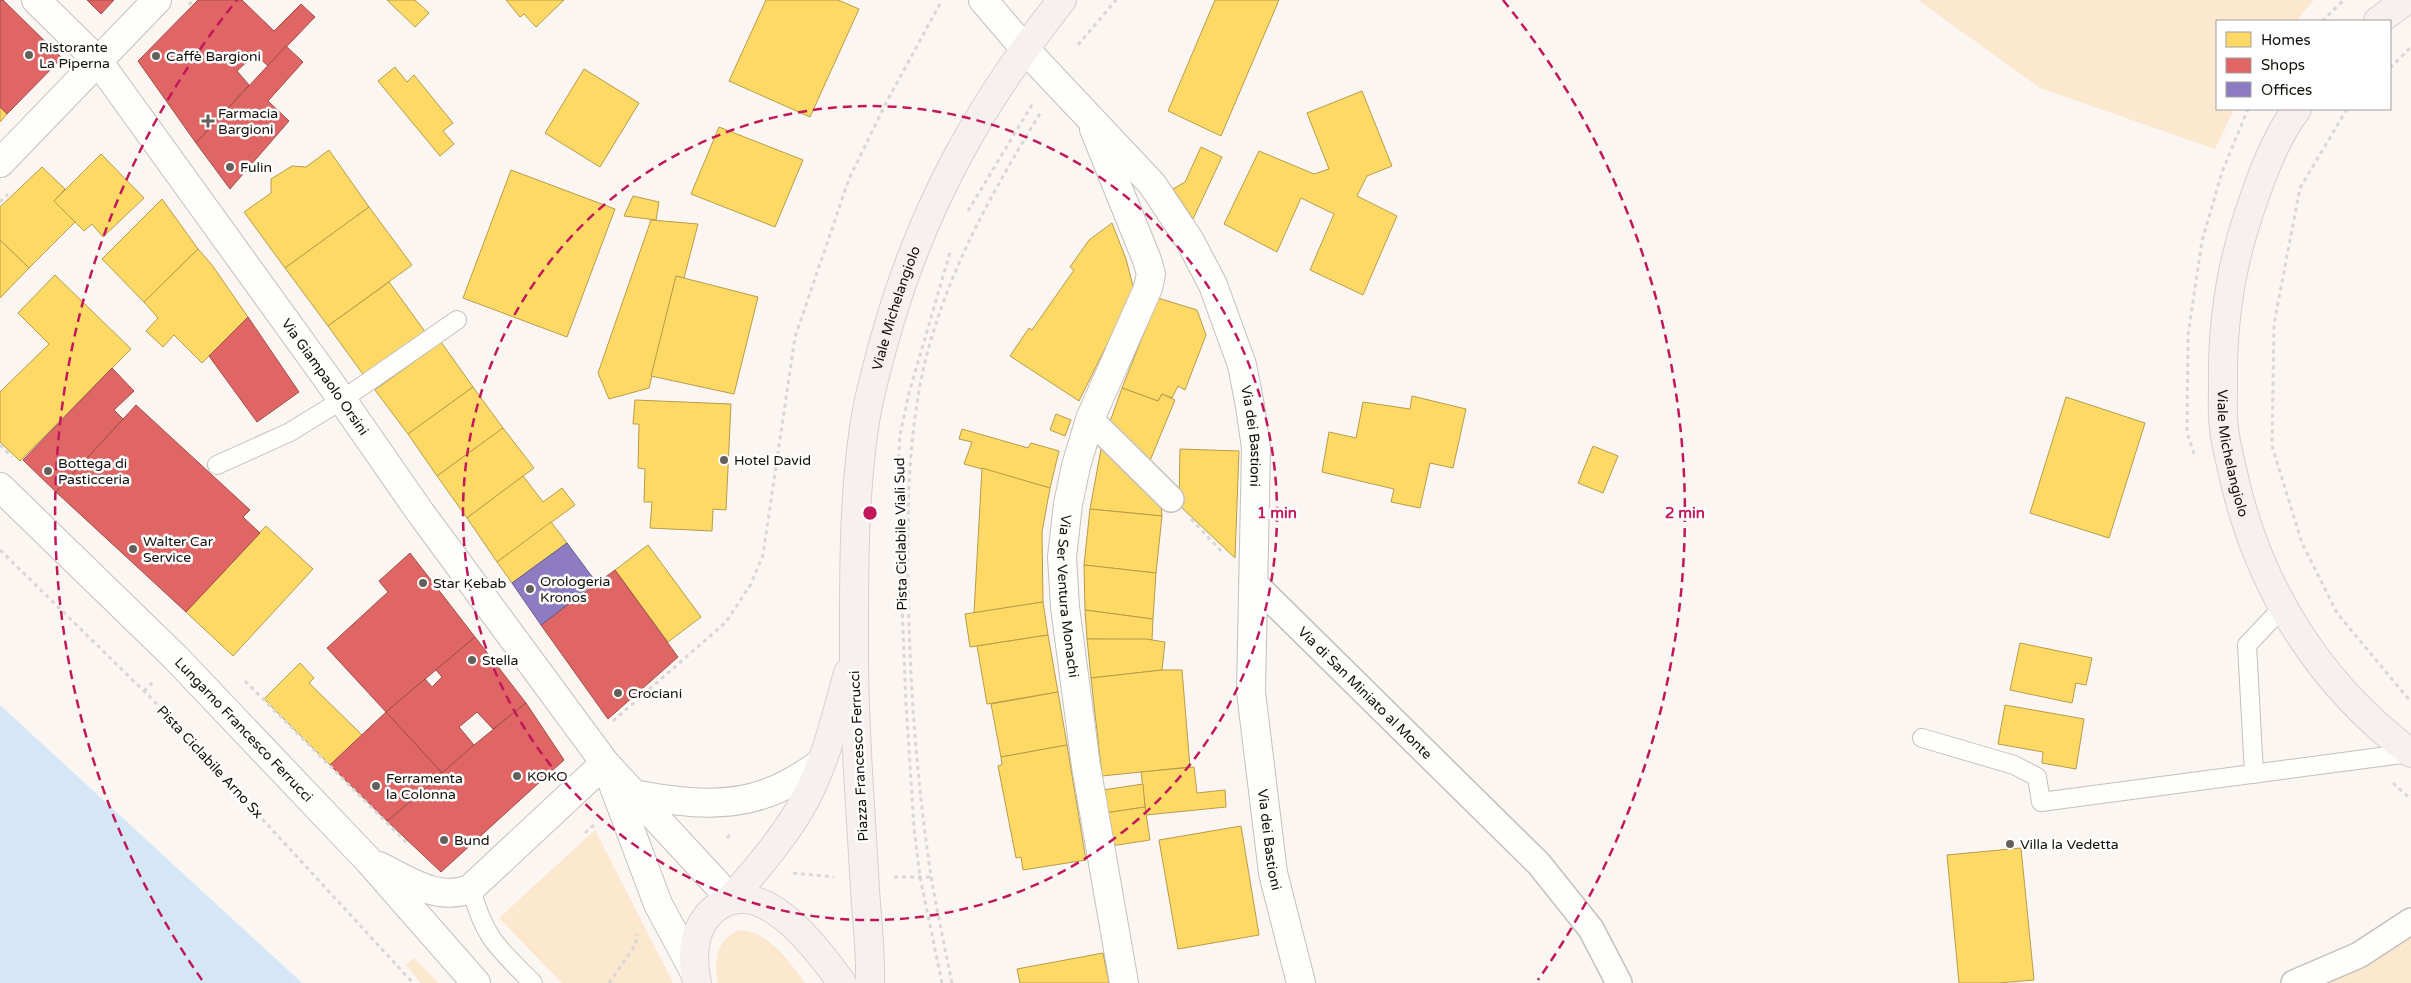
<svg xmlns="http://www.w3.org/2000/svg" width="2411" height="983" font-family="'Varela Round',sans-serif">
	<rect width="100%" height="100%" fill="#fbf6f1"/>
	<g fill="#fce7cf">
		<path d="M1918,0H2314L2296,21H2217V109H2234L2215,149L2040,88Z"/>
		<path d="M595,830L673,983H562L499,918Z"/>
		<path d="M740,930C768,931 790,962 805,983H718C713,961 717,938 740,930Z"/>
		<path d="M2411,937V983H2315L2368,960Z"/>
		<path d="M414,958L439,983H421L406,965Z"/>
	</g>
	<path fill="#d5e7f6" d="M0,705L302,983H0Z"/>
	<g fill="#ffd966" stroke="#b89c4a">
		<path d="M387,0H415L429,13L415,27Z"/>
		<path d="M506,0H564L536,27L524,14L520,17Z"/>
		<path d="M766,0H838L859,9L810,117L729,81Z"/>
		<path d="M1215,0H1279L1221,136L1168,111Z"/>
		<path d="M395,67L407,82L414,75L453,123L443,131L454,144L440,156L378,81Z"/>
		<path d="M584,69L639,103L600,167L545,133Z"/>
		<path d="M1362,91L1392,166L1367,176L1357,196L1397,216L1363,295L1310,270L1334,214L1301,198L1277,252L1224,224L1259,151L1314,174L1329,169L1307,113Z"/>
		<path d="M0,107L7,114L0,122Z"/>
		<path d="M719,127L803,160L775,227L691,194Z"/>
		<path d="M1201,147L1222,157L1193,219L1173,189L1185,182Z"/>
		<path d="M329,150L369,207L285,268L244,212L271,193V179L292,166L306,167Z"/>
		<path d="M101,154L144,198L103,237L92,224L84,231L54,201Z"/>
		<path d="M42,167L65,189L54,201L75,222L29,268L0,240V207Z"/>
		<path d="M511,170L615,209L567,337L463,298Z"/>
		<path d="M633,196L659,202L656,220L624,216Z"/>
		<path d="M162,199L198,249L144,302L102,259Z"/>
		<path d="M369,207L412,265L328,326L285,268Z"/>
		<path d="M651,220L698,224L684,278L676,276L649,388L609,399L598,373Z"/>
		<path d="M1112,223L1126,259L1134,290L1079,401L1010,356L1029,328L1032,330L1074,270L1070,267L1089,240Z"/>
		<path d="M0,240L29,268L0,298Z"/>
		<path d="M198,249L212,265L248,317L202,363L174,335L163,347L146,331L158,318L144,302Z"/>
		<path d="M55,275L131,349L20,461L0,442V392L49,344L18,313Z"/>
		<path d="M676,276L758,297L734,394L651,376Z"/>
		<path d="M389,282L426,333L365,377L328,326Z"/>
		<path d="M1158,298L1197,310L1206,335L1185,390L1178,386L1172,398L1162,394L1158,401L1122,388Z"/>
		<path d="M441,342L473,387L408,434L375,390Z"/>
		<path d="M473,387L503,428L437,476L408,434Z"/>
		<path d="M1122,388L1158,401L1162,394L1175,400L1147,468L1107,430Z"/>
		<path d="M1412,396L1466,409L1453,468L1430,463L1420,508L1391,502L1394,489L1322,472L1329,432L1356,438L1363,402L1410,409Z"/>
		<path d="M2066,397L2145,423L2109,538L2030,513Z"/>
		<path d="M635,400L731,404L726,510L713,509L712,531L650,528L652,502H644L645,469L638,468L639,424H633Z"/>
		<path d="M1056,414L1071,420L1065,436L1050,430Z"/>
		<path d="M503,428L534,468L467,518L437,476Z"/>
		<path d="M962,429L1028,448L1031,443L1059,451L1050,488L964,464L972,442L959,439Z"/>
		<path d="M1593,446L1618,456L1603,493L1578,483Z"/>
		<path d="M1101,449L1117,450L1160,494L1162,516L1090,509Z"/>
		<path d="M1180,449L1239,451L1235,558L1179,505Z"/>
		<path d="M982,468L1050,488L1042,532L1043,602L974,613Z"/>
		<path d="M523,476L543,502L562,488L575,505L497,562L467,518Z"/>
		<path d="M1090,509L1162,516L1156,573L1084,565Z"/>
		<path d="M551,522L567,543L512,583L497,562Z"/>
		<path d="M266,526L313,569L233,656L186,612Z"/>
		<path d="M648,545L701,617L668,642L615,570Z"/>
		<path d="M1084,565L1156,573L1153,619L1085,610Z"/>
		<path d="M1043,602L1048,635L970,647L965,614Z"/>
		<path d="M1085,610L1153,619L1152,640L1087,639Z"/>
		<path d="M1048,635L1058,692L987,704L977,646Z"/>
		<path d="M1087,639H1146L1165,642L1162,670L1091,678Z"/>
		<path d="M2020,643L2092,658L2086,685L2076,683L2072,703L2010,690Z"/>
		<path d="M300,663L314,678L309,683L362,735L330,765L264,699Z"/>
		<path d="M1162,670H1182L1190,767L1102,776L1091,678Z"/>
		<path d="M1058,692L1067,745L1001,757L991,704Z"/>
		<path d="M2005,705L2084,719L2076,769L2042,763L2043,752L1998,744Z"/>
		<path d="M1067,745L1086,860L1023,870L1021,857L1016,858L998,766L1002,765L1001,757Z"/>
		<path d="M1194,767L1197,793L1225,790L1226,807L1146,815L1141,772Z"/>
		<path d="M1143,784L1145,807L1105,813L1103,790Z"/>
		<path d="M1145,807L1150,840L1111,846L1105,813Z"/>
		<path d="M1241,826L1259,935L1178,949L1159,840Z"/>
		<path d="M2021,848L2034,980L1998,983H1959L1947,855Z"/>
		<path d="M1103,953L1109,983H1020L1017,969Z"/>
	</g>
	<g fill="#e06666" stroke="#a24c4a">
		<path d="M0,0H3L62,58L7,114L0,107Z"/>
		<path d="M87,0H114L101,14Z"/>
		<path d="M198,0H242L274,31L301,4L315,17L268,66L255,54L237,71L249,85L196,143L138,61Z"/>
		<path d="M286,46L303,62L268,101L289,121L230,189L196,143Z"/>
		<path d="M248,317L299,392L257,422L209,356Z"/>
		<path d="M112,368L134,391L114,410L123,419L56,492L23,460Z"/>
		<path d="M136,405L250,510L243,517L260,533L186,612L56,492Z"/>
		<path d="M410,553L475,637L386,712L327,648L388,592L379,581Z"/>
		<path d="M615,570L678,657L608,719L541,625Z"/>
		<path d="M475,637L526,703L493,729L477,712L459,727L474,745L443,774L386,712L425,679L432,687L442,677L436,670Z"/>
		<path d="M526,703L564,760L441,872L387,821L474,745Z"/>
		<path d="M386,712L443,774L387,821L330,765Z"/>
	</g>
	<path fill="#8e7cc3" stroke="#695b8c" d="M567,543L596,582L541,625L512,583Z"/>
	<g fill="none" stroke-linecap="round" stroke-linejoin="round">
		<g stroke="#c4c0bb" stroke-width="20">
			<g id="service">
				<path d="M217,465L290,432L342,400L457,320"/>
				<path d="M1922,738L2014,765L2037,777L2041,802L2410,753"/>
				<path d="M2254,774L2247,645L2283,607"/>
				<path d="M471,888C484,938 498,948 533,983"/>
			</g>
		</g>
		<g stroke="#c4c0bb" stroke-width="28">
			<g id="pedestrian">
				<path d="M1090,419L1171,499"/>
				<path id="s1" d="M1252,581L1539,864L1591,929L1619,983"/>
				<path d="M2294,983L2359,955L2411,921"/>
			</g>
		</g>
		<g stroke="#c4c0bb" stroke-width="30">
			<g id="minor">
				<path id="s2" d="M983,0L1024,48L1152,184L1190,241L1213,285L1242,365L1250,406L1256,448L1251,692L1273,873L1301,983"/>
				<path id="s3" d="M1094,129L1147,260L1151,274L1148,288L1090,419L1076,466L1068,504L1062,557L1065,607L1086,766L1124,983"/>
				<path d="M0,163L157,0"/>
			</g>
		</g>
		<g stroke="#c4c0bb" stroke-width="30">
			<g id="tertiary">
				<path id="s4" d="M36,0L98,61L329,381L420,512L605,763L731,899"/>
				<path id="s5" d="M0,487L176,658L369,861L476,983"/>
				<path d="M610,776L658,904L694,971"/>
				<path d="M633,794C676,802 725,809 767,793C787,786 804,775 821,763"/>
				<path d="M379,866C407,880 440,903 471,888L605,763"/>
			</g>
		</g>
		<g stroke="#d3d1ce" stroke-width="30">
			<g id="primary">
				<path d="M2378,21L2406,0"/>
				<path id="s6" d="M2297,109C2274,139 2259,183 2247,219C2229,274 2222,328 2223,386C2223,400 2222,414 2224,428C2225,441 2229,455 2232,469C2256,583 2317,683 2411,753"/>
				<path d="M731,899C757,868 785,837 805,800C826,761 836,716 848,673"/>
				<path d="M697,983C692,960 692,933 709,914C756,865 817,948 842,983"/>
				<path id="s7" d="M870,983C871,952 867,921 865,890C861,812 854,734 854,656C854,581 853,504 864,428C868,398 877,367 885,338C921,209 979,104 1062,0"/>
			</g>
		</g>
		<g stroke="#d9d7d6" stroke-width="3" stroke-dasharray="4 4" stroke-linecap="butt">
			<path d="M189,5L194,0"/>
			<path d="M2322,21L2344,0"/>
			<path d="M1078,45L1116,0"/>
			<path d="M2390,68L2411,47"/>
			<path d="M2347,109L2300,188L2274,324L2272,446L2302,543L2337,613L2411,702"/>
			<path d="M0,202L8,194"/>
			<path d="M968,211L1033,103"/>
			<path d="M0,445L12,457"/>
			<path d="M2194,454L2187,432L2188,335L2202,241L2222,172L2248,109"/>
			<path d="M1191,519L1221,551"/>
			<path d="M0,550L152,699L413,983"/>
			<path d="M245,681L407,843"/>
			<path d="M144,691L155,680"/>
			<path d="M613,721L726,622L751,584L763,555L795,337L849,179L886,103L942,0"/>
			<path d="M2393,783L2411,799"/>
			<path d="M585,833L594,825"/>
			<path d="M727,838L732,833"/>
			<path d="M793,873L834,877"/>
			<path d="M894,877H931"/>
			<path d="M609,983L636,944L637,934"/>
			<path d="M942,983L920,877L914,828L906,703L897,486L900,435L909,393L951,249"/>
			<path d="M952,983C945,948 937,912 931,876C916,776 909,675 908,574C907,504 909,430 925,362C947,272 993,190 1041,112"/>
		</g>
		<use href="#service" stroke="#fefefd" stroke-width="18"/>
		<use href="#pedestrian" stroke="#fefefd" stroke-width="25"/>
		<use href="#minor" stroke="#fefefd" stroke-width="28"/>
		<use href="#tertiary" stroke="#fefefd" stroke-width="28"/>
		<use href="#primary" stroke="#f8f0ef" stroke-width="28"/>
	</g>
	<g fill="none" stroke="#c2185b" stroke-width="2.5" stroke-dasharray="9 6">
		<circle cx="870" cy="513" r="407"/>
		<path d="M202 980A815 815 0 0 1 237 0M1503 0A815 815 0 0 1 1538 980"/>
	</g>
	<g fill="#64605b" stroke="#fff" stroke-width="2">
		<circle cx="29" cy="55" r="5"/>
		<circle cx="156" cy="56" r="5"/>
		<path d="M205.5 113.5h5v5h5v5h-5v5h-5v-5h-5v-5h5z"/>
		<circle cx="230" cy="167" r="5"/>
		<circle cx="724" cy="460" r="5"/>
		<circle cx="48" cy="471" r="5"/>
		<circle cx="133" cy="549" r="5"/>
		<circle cx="423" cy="583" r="5"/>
		<circle cx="530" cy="589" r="5"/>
		<circle cx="472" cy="660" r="5"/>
		<circle cx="618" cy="693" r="5"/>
		<circle cx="517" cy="776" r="5"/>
		<circle cx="376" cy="786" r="5"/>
		<circle cx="444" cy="840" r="5"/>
		<circle cx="2010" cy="844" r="5"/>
	</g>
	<g text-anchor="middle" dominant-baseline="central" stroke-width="5" stroke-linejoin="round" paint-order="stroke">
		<g font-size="14" fill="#130f0a" stroke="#fff" text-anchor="start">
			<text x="39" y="47">Ristorante<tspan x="39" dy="16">La Piperna</tspan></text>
			<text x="166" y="56">Caffè Bargioni</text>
			<text x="218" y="113">Farmacia<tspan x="218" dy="16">Bargioni</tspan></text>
			<text x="240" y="167">Fulin</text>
			<text x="734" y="460">Hotel David</text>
			<text x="58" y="463">Bottega di<tspan x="58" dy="16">Pasticceria</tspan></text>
			<text x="143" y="541">Walter Car<tspan x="143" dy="16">Service</tspan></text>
			<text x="540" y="581">Orologeria<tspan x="540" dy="16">Kronos</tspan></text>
			<text x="433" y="583">Star Kebab</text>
			<text x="482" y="660">Stella</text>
			<text x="628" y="693">Crociani</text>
			<text x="527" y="776">KOKO</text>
			<text x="386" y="778">Ferramenta<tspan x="386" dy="16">la Colonna</tspan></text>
			<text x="454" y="840">Bund</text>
			<text x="2020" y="844">Villa la Vedetta</text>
		</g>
		<g font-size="14" fill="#130f0a" stroke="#fff">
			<text stroke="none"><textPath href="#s7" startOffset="680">Viale Michelangiolo</textPath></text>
			<text stroke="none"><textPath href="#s4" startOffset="476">Via Giampaolo Orsini</textPath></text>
			<text stroke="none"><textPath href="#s2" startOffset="525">Via dei Bastioni</textPath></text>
			<text stroke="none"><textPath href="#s6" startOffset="359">Viale Michelangiolo</textPath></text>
			<text transform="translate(901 534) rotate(-91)">Pista Ciclabile Viali Sud</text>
			<text stroke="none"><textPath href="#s3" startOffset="494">Via Ser Ventura Monachi</textPath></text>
			<text stroke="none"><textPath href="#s1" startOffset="159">Via di San Miniato al Monte</textPath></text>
			<text stroke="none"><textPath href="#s5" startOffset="344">Lungarno Francesco Ferrucci</textPath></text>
			<text transform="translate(859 756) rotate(-93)">Piazza Francesco Ferrucci</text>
			<text transform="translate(210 762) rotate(47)">Pista Ciclabile Arno Sx</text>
			<text stroke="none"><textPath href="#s2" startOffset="930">Via dei Bastioni</textPath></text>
		</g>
	</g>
	<circle cx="870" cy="513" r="8" fill="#c2185b" stroke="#fff" stroke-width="2.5"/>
	<g font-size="15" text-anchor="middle" font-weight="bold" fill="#c2185b" stroke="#fff" stroke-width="5" stroke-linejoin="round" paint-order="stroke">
		<text x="1277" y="518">1 min</text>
		<text x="1685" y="518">2 min</text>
	</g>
	<rect x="2216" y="20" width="175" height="90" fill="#ffffff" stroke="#a19f9d"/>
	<rect x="2226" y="32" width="25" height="15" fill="#ffd966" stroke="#a19f9d"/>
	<text x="2261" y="45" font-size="15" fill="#130f0a">Homes</text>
	<rect x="2226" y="58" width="25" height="15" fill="#e06666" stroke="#a19f9d"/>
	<text x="2261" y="70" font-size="15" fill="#130f0a">Shops</text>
	<rect x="2226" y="82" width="25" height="15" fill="#8e7cc3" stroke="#a19f9d"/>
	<text x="2261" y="95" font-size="15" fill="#130f0a">Offices</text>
</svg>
